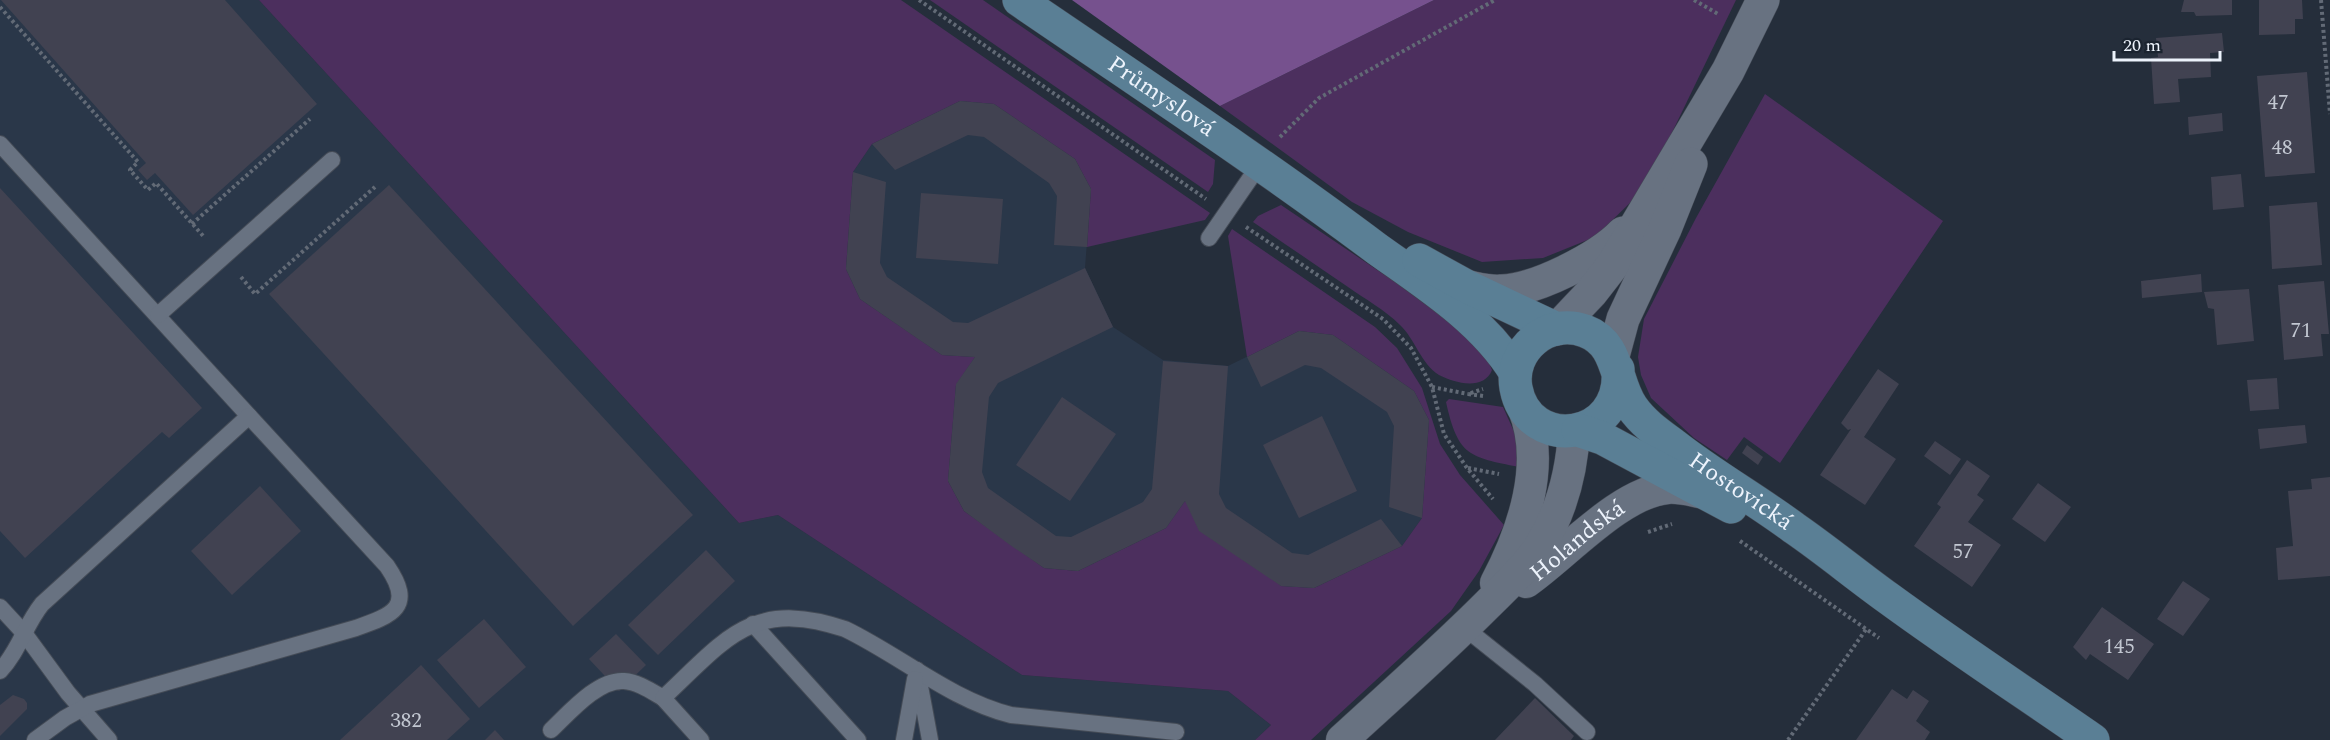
<svg xmlns="http://www.w3.org/2000/svg" width="2330" height="740" font-family="Spectral,serif">
	<rect width="100%" height="100%" fill="#252e3b"/>
	<g fill="#2a3749">
		<path d="M0,0H259L739,523L778,515L1022,675L1228,691L1271,725L1255,740H0Z"/>
		<path d="M960,101L994,104L1075,159L1091,189L1085,268L1113,327L1163,360L1228,366L1299,331L1333,335L1414,391L1429,420L1422,518L1402,546L1314,588L1281,586L1166,528L1078,571L1044,568L964,511L948,481L956,384L974,357L942,355L860,299L846,269L853,172L872,144Z"/>
	</g>
	<g fill="#4c2f5e">
		<path d="M259,0H901L1210,213L1205,220L1087,247L1091,189L1075,159L994,104L960,101L872,144L853,172L846,269L860,299L942,355L975,357L956,385L948,481L964,511L1044,568L1078,571L1166,528L1185,501L1281,586L1314,588L1402,546L1422,518L1429,420L1414,391L1333,335L1299,331L1247,357L1228,236L1232,229L1375,327L1397,348L1422,388L1440,444L1460,475L1504,525L1479,571L1451,611L1311,740H1255L1271,725L1228,691L1022,675L778,515L739,523Z"/>
		<path d="M930,0H983L1215,160L1213,184L1208,192Z"/>
		<path d="M1434,0H1736L1665,147L1637,196L1595,237L1543,258L1482,262L1408,232L1352,202L1220,106Z"/>
		<path d="M1765,94L1943,221L1780,463L1744,437L1727,460L1694,438L1651,398L1641,375L1638,357L1644,319L1696,218Z"/>
		<path d="M1281,205L1392,280L1463,332L1487,358L1492,370C1484,391 1454,383 1439,375C1421,364 1415,339 1400,325C1385,310 1365,299 1348,287C1316,265 1285,244 1253,222L1258,216Z"/>
		<path d="M1449,399L1503,407L1516,436L1519,467C1469,457 1458,456 1446,402Z"/>
	</g>
	<path fill="#76518e" d="M1072,0H1434L1220,106Z"/>
	<g fill="#414251">
		<path d="M1,0H225L317,104L193,215L155,173L147,180L138,170L146,163Z"/>
		<path d="M2184,0H2232V15L2196,16L2194,12H2181Z"/>
		<path d="M2259,0H2302L2303,19H2295V34L2259,35Z"/>
		<path d="M2222,33L2224,52L2210,53L2211,77L2178,79L2180,102L2154,104L2151,58L2158,57L2156,38Z"/>
		<path d="M2307,72L2315,173L2265,177L2257,76Z"/>
		<path d="M960,101L994,104L1075,159L1091,189L1087,247L1054,245L1057,196L1049,183L984,137L968,135L895,170L872,144Z"/>
		<path d="M2222,113L2223,131L2189,135L2188,117Z"/>
		<path d="M853,172L886,182L880,263L887,277L953,322L968,323L1085,268L1113,327L998,383L989,397L982,472L988,488L1056,536L1071,537L1129,509L1143,502L1152,489L1163,361L1228,366L1219,494L1226,508L1292,553L1308,555L1381,519L1402,546L1314,588L1281,586L1199,531L1185,501L1166,528L1078,571L1044,568L1010,545L964,511L948,481L956,384L975,357L942,355L921,341L860,299L846,269Z"/>
		<path d="M2241,174L2244,207L2213,210L2211,177Z"/>
		<path d="M389,185L693,515L573,626L269,294Z"/>
		<path d="M0,188L202,408L169,438L162,432L25,558L0,531Z"/>
		<path d="M921,193L1003,199L998,264L916,258Z"/>
		<path d="M2317,202L2322,265L2272,269L2269,206Z"/>
		<path d="M2201,274L2202,292L2142,298L2141,281Z"/>
		<path d="M2324,281L2329,334H2321L2323,356L2284,360L2278,285Z"/>
		<path d="M2249,289L2254,341L2217,345L2214,309L2208,308L2204,292Z"/>
		<path d="M1299,331L1333,335L1414,391L1429,420L1422,518L1389,507L1394,426L1387,412L1321,368L1305,365L1261,387L1247,357Z"/>
		<path d="M1878,369L1899,384L1864,437L1896,459L1865,505L1820,475L1851,429L1848,430L1841,423Z"/>
		<path d="M2277,378L2279,409L2250,411L2247,380Z"/>
		<path d="M1062,397L1116,434L1070,501L1016,465Z"/>
		<path d="M1322,416L1357,491L1299,518L1263,445Z"/>
		<path d="M2305,425L2307,443L2260,449L2258,429Z"/>
		<path d="M1935,441L1961,459L1950,475L1924,456Z"/>
		<path d="M1747,445L1763,457L1758,465L1742,453Z"/>
		<path d="M1967,460L1990,476L1977,495L1984,500L1968,522L2001,545L1972,587L1914,546L1941,507L1937,504Z"/>
		<path d="M2330,477V576L2278,580L2276,548L2293,546L2288,491L2312,489L2311,479Z"/>
		<path d="M2038,483L2071,507L2045,542L2012,519Z"/>
		<path d="M260,486L301,531L232,595L191,551Z"/>
		<path d="M706,550L735,581L658,655L628,625Z"/>
		<path d="M2183,581L2210,599L2183,636L2157,619Z"/>
		<path d="M2102,607L2154,644L2128,680L2090,654L2086,660L2073,647Z"/>
		<path d="M484,619L526,667L479,708L437,660Z"/>
		<path d="M616,634L646,665L619,691L589,659Z"/>
		<path d="M421,665L470,719L447,740H340Z"/>
		<path d="M1892,689L1907,699L1913,690L1929,701L1916,721L1930,732L1925,740H1856Z"/>
		<path d="M13,695L24,699L27,703V709L0,736V705Z"/>
		<path d="M1535,698L1574,736L1571,740H1495Z"/>
		<path d="M495,730L504,740H485Z"/>
	</g>
	<g fill="none" stroke-linecap="round" stroke-linejoin="round">
		<g stroke="#444b56" stroke-width="18">
			<g id="service">
				<path d="M0,144L249,416"/>
				<path d="M1209,238L1260,164"/>
				<path d="M158,315L332,160"/>
				<path d="M0,607L24,633L68,693L109,740"/>
				<path d="M753,624L858,740"/>
				<path d="M1465,628L1535,684L1587,732"/>
				<path d="M917,670L930,740"/>
				<path d="M0,671C19,651 25,625 42,604L249,416L387,566C415,607 393,615 356,628L90,704L65,718L35,740"/>
				<path d="M551,730C569,713 598,679 624,681C638,682 651,691 663,698"/>
				<path d="M701,740L663,698C726,639 752,598 845,629C901,656 951,700 1011,715L1176,732"/>
				<path d="M904,740L915,679"/>
			</g>
		</g>
		<g stroke="#444b56" stroke-width="33">
			<g id="minor">
				<path id="s1" d="M1526,582C1565,555 1620,492 1668,488C1680,487 1693,491 1705,493"/>
				<path d="M1496,583C1523,532 1547,463 1523,407"/>
				<path d="M1342,740C1391,695 1440,652 1487,605C1505,587 1525,569 1539,548C1562,511 1572,473 1574,430"/>
			</g>
		</g>
		<g stroke="#444b56" stroke-width="34">
			<g id="tertiary">
				<path d="M1469,287C1479,289 1490,292 1501,291C1536,290 1599,258 1623,233"/>
				<path d="M1557,329L1591,293L1612,266L1728,71L1763,0"/>
				<path d="M1613,356L1623,319L1665,229L1691,164"/>
			</g>
		</g>
		<g stroke="#444b56" stroke-width="34">
			<g id="secondary">
				<path id="s2" d="M1019,0C1139,82 1261,162 1377,249C1426,284 1483,320 1515,372"/>
				<path d="M1419,260L1468,287L1557,329"/>
				<path id="s3" d="M1618,369C1624,442 1528,453 1516,388C1509,350 1548,317 1585,331C1620,344 1614,381 1632,407C1643,423 1659,434 1674,445C1712,475 1755,499 1794,528C1826,550 1856,575 1888,598C1955,647 2025,693 2093,740"/>
				<path d="M1578,430L1602,438L1731,507"/>
			</g>
		</g>
		<g stroke="#626a76" stroke-width="4" stroke-dasharray="3 3" stroke-linecap="butt">
			<path d="M919,0L1206,199"/>
			<path d="M1694,0L1718,14"/>
			<path d="M2321,0L2330,114"/>
			<path d="M0,7L138,162L130,170L148,190L156,183L205,238"/>
			<path d="M1280,137L1319,98L1495,0"/>
			<path d="M192,224L310,119"/>
			<path d="M1246,227L1383,319L1411,348L1432,387L1444,434L1467,468L1493,499"/>
			<path d="M241,277L255,294L375,187"/>
			<path d="M1432,387L1468,394"/>
			<path d="M1483,396L1468,394L1483,389"/>
			<path d="M1468,468L1499,474"/>
			<path d="M1648,532L1672,524"/>
			<path d="M1740,541L1879,638"/>
			<path d="M1788,740L1867,628"/>
		</g>
		<use href="#service" stroke="#687281" stroke-width="16"/>
		<use href="#minor" stroke="#687281" stroke-width="32"/>
		<use href="#tertiary" stroke="#687281" stroke-width="33"/>
		<use href="#secondary" stroke="#5a7f95" stroke-width="33"/>
	</g>
	<g text-anchor="middle" dominant-baseline="central" stroke-width="4.5" stroke-linejoin="round" paint-order="stroke">
		<g font-size="21" fill="#c2c7d1">
			<text x="2278" y="103">47</text>
			<text x="2282" y="148">48</text>
			<text x="2301" y="331">71</text>
			<text x="1963" y="552">57</text>
			<text x="2119" y="647">145</text>
			<text x="406" y="721">382</text>
		</g>
		<g font-size="24" fill="#edf3fc" stroke="#1b2430">
			<text stroke="none"><textPath href="#s2" startOffset="172">Průmyslová</textPath></text>
			<text stroke="none"><textPath href="#s3" startOffset="502">Hostovická</textPath></text>
			<text stroke="none"><textPath href="#s1" startOffset="66">Holandská</textPath></text>
		</g>
	</g>
	<path d="M2114 51v9h106v-9" fill="none" stroke="#edf3fc" stroke-width="3"/>
	<text x="2123" y="51" font-size="18" fill="#edf3fc" stroke="#1b2430" stroke-width="4.5" paint-order="stroke">20 m</text>
</svg>
